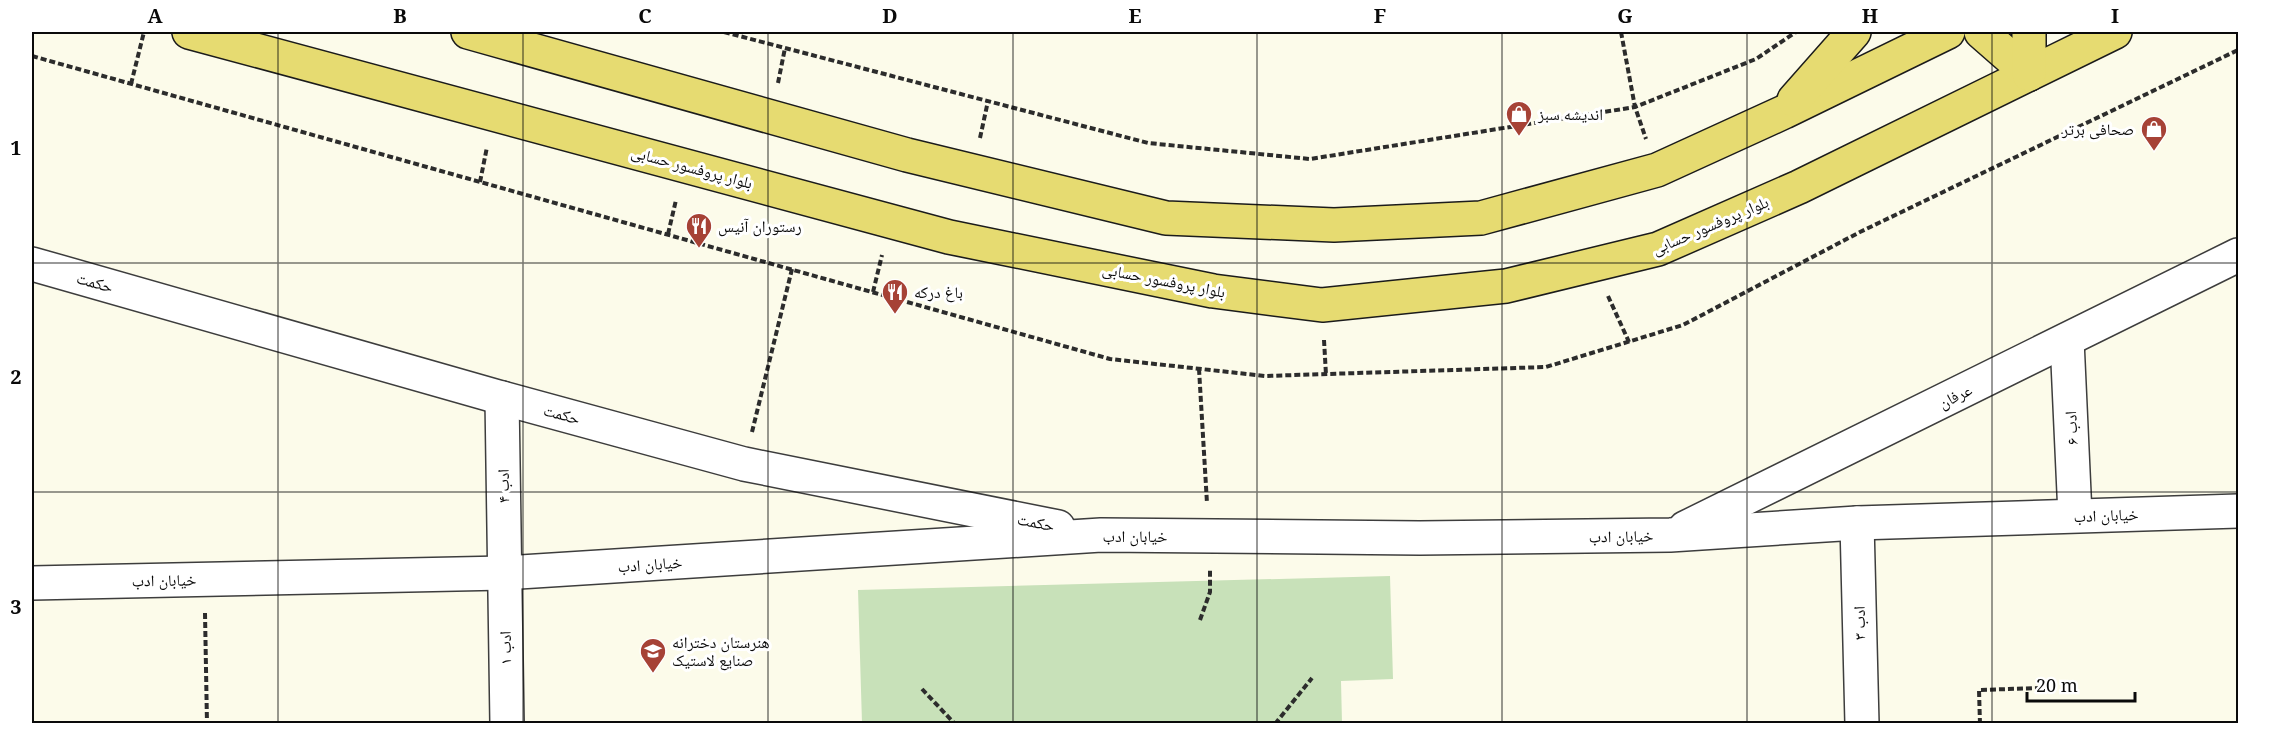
<svg xmlns="http://www.w3.org/2000/svg" width="2270" height="755" font-family="'Noto Serif','Noto Naskh Arabic',serif">
	<rect width="100%" height="100%" fill="#fcfbea"/>
	<path fill="#c8e1b9" d="M1390,576L1393,679L1341,681L1342,723H862L858,590Z"/>
	<g fill="none" stroke-linecap="round" stroke-linejoin="round">
		<g stroke="#3d3d3d" stroke-width="36">
			<g id="minor">
				<path d="M32,264L502,398L744,464L1058,527"/>
				<path d="M2067,340L2075,515"/>
				<path d="M502,398L507,724"/>
				<path d="M1857,523L1862,724"/>
				<path d="M1685,528L2238,255"/>
				<path d="M32,583L504,573L1101,535L1420,538L1670,535L1857,523L2238,511"/>
			</g>
		</g>
		<g stroke="#1b1b1b" stroke-width="36">
			<g id="major">
				<path d="M189,32L949,237L1213,291L1322,305L1506,286L1658,249L1799,187L2115,32"/>
				<path d="M468,32L907,155L1166,218L1334,225L1481,218L1657,170L1784,112L1948,32"/>
				<path d="M1981,32L2029,74"/>
				<path d="M2029,74V32"/>
				<path d="M1794,100L1854,32"/>
			</g>
		</g>
		<g stroke="#2c2c2c" stroke-width="4" stroke-dasharray="6 3" stroke-linecap="butt">
			<path d="M724,32L1148,143L1310,159L1635,107L1756,59L1796,32"/>
			<path d="M1621,32L1635,107L1646,139"/>
			<path d="M32,56L1110,359L1265,376L1546,367L1683,325L1860,232L2238,50"/>
			<path d="M778,83L785,48"/>
			<path d="M131,84L144,32"/>
			<path d="M980,138L988,101"/>
			<path d="M480,182L487,147"/>
			<path d="M668,234L676,200"/>
			<path d="M873,292L882,255"/>
			<path d="M1608,296L1629,342"/>
			<path d="M1324,340L1326,375"/>
			<path d="M1199,369L1207,503"/>
			<path d="M752,432L792,269"/>
			<path d="M205,613L207,724"/>
			<path d="M1200,620L1210,592V570"/>
			<path d="M922,689L955,724"/>
			<path d="M1275,724L1312,678"/>
			<path d="M1980,724L1979,690L2041,688"/>
		</g>
		<use href="#minor" stroke="#fff" stroke-width="33"/>
		<use href="#major" stroke="#e6db71" stroke-width="33"/>
	</g>
	<path fill="none" stroke="#0a0a0a" stroke-width="1.5" stroke-opacity="0.55" d="M278,32V724M523,32V724M768,32V724M1013,32V724M1257,32V724M1502,32V724M1747,32V724M1992,32V724M32,263H2238M32,492H2238"/>
	<defs>
		<g id="shop-pin" transform="scale(1.35)"><path d="M0 17L-7.5 6A9.5 9.5 0 1 1 7.5 6Z" fill="#a64236" stroke="#fff"/><path d="M-5-2.5h2.3a2.7 3.5 0 0 1 5.4 0H5L5.5 6h-11ZM-1.5-2.5h3a1.5 2.3 0 0 0-3 0Z" fill="#fff"/></g>
		<g id="restaurant-pin" transform="scale(1.35)"><path d="M0 17L-7.5 6A9.5 9.5 0 1 1 7.5 6Z" fill="#a64236" stroke="#fff"/><path d="M-5-6h1v4h1v-4h1v4h1v-4h1v5L-1.5 .5V6h-2V.5L-5-1ZM5-6V6H3V1.5H1.5Q1.5-4 5-6Z" fill="#fff"/></g>
		<g id="school-pin" transform="scale(1.35)"><path d="M0 17L-7.5 6A9.5 9.5 0 1 1 7.5 6Z" fill="#a64236" stroke="#fff"/><path d="M0-5L7-2L0 1L-7-2ZM-4 1L0 2.5L4 1V4Q0 6-4 4Z" fill="#fff"/></g>
	</defs>
	<g fill-rule="evenodd">
		<use href="#shop-pin" x="1519" y="114"/>
		<use href="#shop-pin" x="2154" y="129"/>
		<use href="#restaurant-pin" x="699" y="226"/>
		<use href="#restaurant-pin" x="895" y="292"/>
		<use href="#school-pin" x="653" y="651"/>
	</g>
	<g text-anchor="middle" dominant-baseline="central" stroke-width="6" stroke-linejoin="round" paint-order="stroke">
		<g font-size="16" fill="#0a0a0a" stroke="#fff" text-anchor="start">
			<text x="1538" y="114">اندیشه سبز</text>
			<text x="2134" y="129" text-anchor="end">صحافی برتر</text>
			<text x="718" y="226">رستوران آنیس</text>
			<text x="914" y="292">باغ درکه</text>
			<text x="672" y="642">هنرستان دخترانه<tspan x="672" dy="18">صنایع لاستیک</tspan></text>
		</g>
		<g font-size="16" fill="#0a0a0a" stroke="#fff">
			<text transform="translate(692 167) rotate(15)">بلوار پروفسور حسابی</text>
			<text transform="translate(1710 225) rotate(-23)">بلوار پروفسور حسابی</text>
			<text transform="translate(1164 280) rotate(11)">بلوار پروفسور حسابی</text>
			<text transform="translate(95 282) rotate(16)">حکمت</text>
			<text transform="translate(1955 396) rotate(-26)">عرفان</text>
			<text transform="translate(562 414) rotate(15)">حکمت</text>
			<text transform="translate(2071 428) rotate(-93)">ادب ۶</text>
			<text transform="translate(503 486) rotate(-91)">ادب ۴</text>
			<text transform="translate(2106 515) rotate(-2)">خیابان ادب</text>
			<text transform="translate(1036 522) rotate(11)">حکمت</text>
			<text x="1135" y="536">خیابان ادب</text>
			<text transform="translate(1621 536) rotate(-1)">خیابان ادب</text>
			<text transform="translate(650 564) rotate(-4)">خیابان ادب</text>
			<text transform="translate(164 580) rotate(-1)">خیابان ادب</text>
			<text transform="translate(1859 623) rotate(-91)">ادب ۳</text>
			<text transform="translate(505 648) rotate(-91)">ادب ۱</text>
		</g>
	</g>
	<rect width="2270" height="755" fill="none" stroke="#ffffff" stroke-width="66"/>
	<path d="M2027 692v9h108v-9" fill="none" stroke="#0a0a0a" stroke-width="3"/>
	<text x="2036" y="692" font-size="18" fill="#0a0a0a" stroke="#ffffff" stroke-width="4.5" paint-order="stroke">20 m</text>
	<rect x="33" y="33" width="2204" height="689" fill="none" stroke="#0a0a0a" stroke-width="2"/>
	<g font-size="20" text-anchor="middle" font-weight="bold" fill="#0a0a0a">
		<text x="155" y="23">A</text>
		<text x="400" y="23">B</text>
		<text x="645" y="23">C</text>
		<text x="890" y="23">D</text>
		<text x="1135" y="23">E</text>
		<text x="1380" y="23">F</text>
		<text x="1625" y="23">G</text>
		<text x="1870" y="23">H</text>
		<text x="2115" y="23">I</text>
		<text x="16" y="155">1</text>
		<text x="16" y="384">2</text>
		<text x="16" y="614">3</text>
	</g>
</svg>
